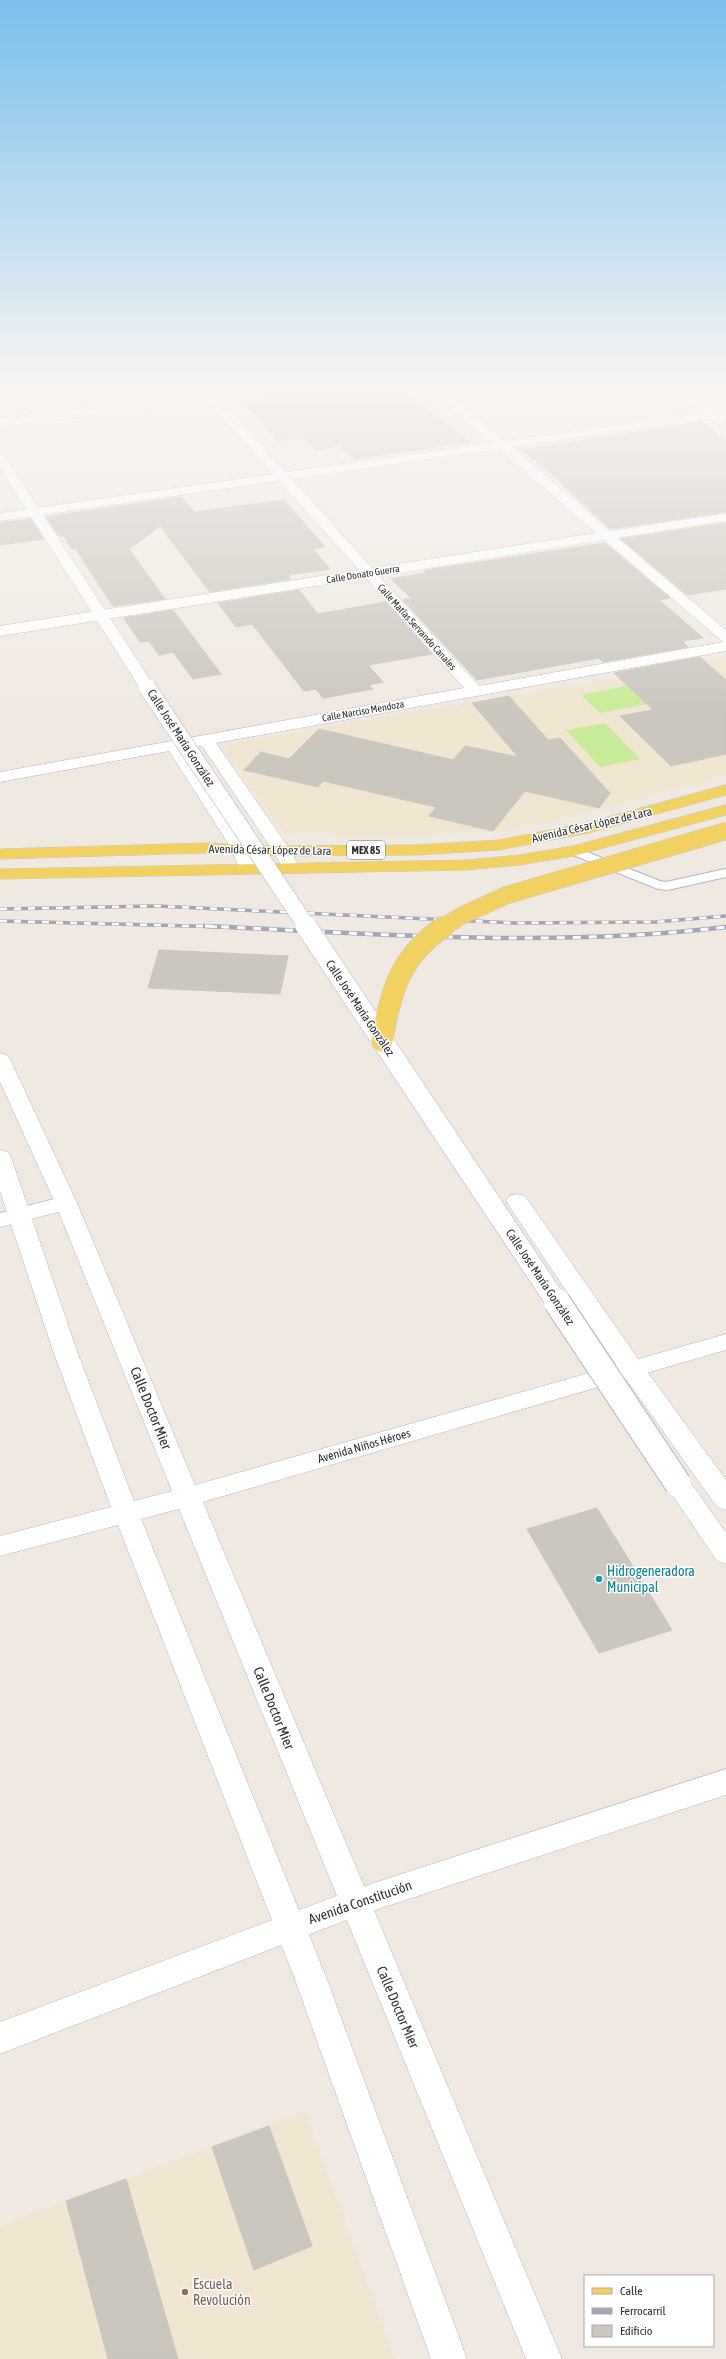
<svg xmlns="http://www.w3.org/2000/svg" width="726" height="2359" font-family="'Asap Condensed',sans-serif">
	<rect width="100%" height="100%" fill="#efe9e1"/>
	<g fill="#f0e6d1">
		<path d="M726,659V775L576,816L535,825L494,831L404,837H342L319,833L284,834L226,752L234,743Z"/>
		<path d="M305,2112L395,2359H0V2226Z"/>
	</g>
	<g fill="#c9ec9a">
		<path d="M649,681L669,700L600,713L581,695Z"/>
		<path d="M605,723L640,759L600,767L566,730Z"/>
	</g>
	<g fill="#cbc7bf" stroke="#cbc5ba">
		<path d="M340,385H396L470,442L354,459L340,446L315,450L303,438L279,441L243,402L268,399L264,395Z"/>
		<path d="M700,422L726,441V512L610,529L564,486H566L522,450Z"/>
		<path d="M181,497L195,512L284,500L325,547L313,549L330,569L288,575L291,579L210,592L160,526L129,549L165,599L113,606L75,548L72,549L64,536H59L46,517Z"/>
		<path d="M31,519L43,539L0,545V523Z"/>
		<path d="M726,523V589L687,595L621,539Z"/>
		<path d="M605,543L670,598L659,600L703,638L682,641L688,647L603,662L599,658L477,680L403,600L411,598L391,579L426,573L423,571L439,568Z"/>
		<path d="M299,590L318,614L386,602L432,654L368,665L383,682L369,685L373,689L323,698L316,689L304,691L252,624L236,627L218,603Z"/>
		<path d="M173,610L221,674L193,679L173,652L159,655L149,641L140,642L124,618Z"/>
		<path d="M700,657L726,680V754L671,766L620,716L653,710L614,673Z"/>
		<path d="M509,696L548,740L560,738L610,793L599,808L525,791L493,831L429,816L436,807L323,781L318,787L244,770L261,752L289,759L319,729L453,760L465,746L518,757L472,703Z"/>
		<path d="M159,950L288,956L280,994L148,988Z"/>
		<path d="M597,1508L672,1630L599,1653L527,1529Z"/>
		<path d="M269,2126L312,2246L254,2270L212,2147Z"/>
		<path d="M126,2179L178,2359H108L66,2201Z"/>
	</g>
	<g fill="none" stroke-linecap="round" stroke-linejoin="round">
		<g stroke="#b4b7c1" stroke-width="10">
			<path id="lane" d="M574,851L659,885L667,886L726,873"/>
		</g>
		<g stroke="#b4b7c1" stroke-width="1">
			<g id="street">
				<path d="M194,385H206L213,392L270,385H300L294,389L219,398L285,472L491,443L426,385H439L505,441L700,413L663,385H676L714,411L726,409V417H722L724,420L718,424L709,419L512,447L610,531L726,513V521L618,538L726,630V651L216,743L291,851L300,868L297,872H285L273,851L202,746L184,749L249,848L256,869L253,873H241L231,848L169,751L0,782V772L464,688L366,578L0,636V626L359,570L279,481L0,521V513L273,474L207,400L0,427V419L201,393ZM499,449L596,533L372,568L292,479ZM604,540L723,642L479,686L379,576Z"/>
				<path d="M517,1194L525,1196L641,1363L726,1480V1510L717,1507L623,1375L509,1206L506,1201L509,1196Z"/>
				<path d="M66,1196L74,1198L77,1203L74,1208L0,1227V1213Z"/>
				<path d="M726,1769V1795L357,1916L0,2054V2022L355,1889Z"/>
			</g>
		</g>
		<g stroke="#b4b7c1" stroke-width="1">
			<g id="secondary">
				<path d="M0,454L6,458L155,687L153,690H141L139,687L0,468Z"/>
				<path d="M0,1053L7,1055L10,1059L77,1203L195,1485L726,1334V1350L203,1502L562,2359H526L179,1509L141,1519L326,1977L467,2359H431L294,1977L118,1525L0,1556V1536L111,1507L53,1351L0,1191V1150L8,1152L11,1157L77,1351L134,1501L172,1491L55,1203L0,1082Z"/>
				<path d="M678,1474L687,1477L726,1533V1564L717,1561L665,1484L669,1477Z"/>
			</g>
		</g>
		<g stroke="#c9c9c9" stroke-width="1">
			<g id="primary">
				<path d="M726,785V795L588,833L499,850L417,855L282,856L206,853L0,859V849L206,843L282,846L417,845L499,840L586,823Z"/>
				<path d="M726,805V815L574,856L520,865L466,870L0,879V869L466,860L520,855L573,846Z"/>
			</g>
		</g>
		<use href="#lane" stroke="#fff" stroke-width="8"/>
		<use href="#street" fill="#fff" fill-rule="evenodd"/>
		<use href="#secondary" fill="#fff" fill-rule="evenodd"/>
		<use href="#primary" fill="#f2d163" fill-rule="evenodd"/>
		<g stroke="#a3a6b8" stroke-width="3.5">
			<g id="rail-far1">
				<path d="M0,909L157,906L513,923L655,922L726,916"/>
				<path d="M0,921L228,927"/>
			</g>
		</g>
		<g stroke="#a3a6b8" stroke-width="4.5">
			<path id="rail" d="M205,926C381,934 551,948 726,927"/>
		</g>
		<use href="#rail-far1" stroke="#fff" stroke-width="2.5" stroke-dasharray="7" stroke-linecap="butt"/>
		<use href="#rail" stroke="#fff" stroke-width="3" stroke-dasharray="8" stroke-linecap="butt"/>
		<g stroke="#b4b7c1" stroke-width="18" stroke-linecap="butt">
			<path id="secondary-bridge-far2" d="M147,687L307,927"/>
		</g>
		<g stroke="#b4b7c1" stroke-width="22" stroke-linecap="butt">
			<path id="secondary-bridge-far1" d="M306,926L557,1303"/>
		</g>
		<g stroke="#b4b7c1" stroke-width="28" stroke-linecap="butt">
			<path id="secondary-bridge" d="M557,1302L678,1484"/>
		</g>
		<g stroke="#c9c9c9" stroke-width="18" stroke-linecap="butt">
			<path id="primary-bridge-far1" d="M443,927L463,915L507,895L726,831"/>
		</g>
		<g stroke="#c9c9c9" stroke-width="22" stroke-linecap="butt">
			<path id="primary-bridge" d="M382,1041C391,990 400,956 445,926"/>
		</g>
		<use href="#secondary-bridge-far2" stroke="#fff" stroke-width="17"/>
		<use href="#secondary-bridge-far1" stroke="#fff" stroke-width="21"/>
		<use href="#secondary-bridge" stroke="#fff" stroke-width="26"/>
		<use href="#primary-bridge-far1" stroke="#f2d163" stroke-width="17"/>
		<use href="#primary-bridge" stroke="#f2d163" stroke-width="21"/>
	</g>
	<linearGradient id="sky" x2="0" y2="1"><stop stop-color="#7abfeb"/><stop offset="0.54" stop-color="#f8f5f2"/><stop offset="1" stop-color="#f8f5f2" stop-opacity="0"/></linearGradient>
	<rect width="726" height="715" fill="url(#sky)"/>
	<circle fill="#0f9aa8" stroke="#fff" stroke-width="1.5" cx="599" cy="1579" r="4"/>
	<circle fill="#8d6e63" stroke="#fff" stroke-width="1.5" cx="185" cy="2292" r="4"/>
	<g text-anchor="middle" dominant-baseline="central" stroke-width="3" stroke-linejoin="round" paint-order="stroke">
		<g font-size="10" fill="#2e2e2e" stroke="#fff">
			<text transform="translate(363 574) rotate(-9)">Calle Donato Guerra</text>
			<text transform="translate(417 627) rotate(48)">Calle Matías Servando Canales</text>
			<text transform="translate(363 711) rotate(-10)">Calle Narciso Mendoza</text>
		</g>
		<rect fill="#fff" stroke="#6d6d6d" stroke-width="1" x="347" y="841" width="38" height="18" rx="3"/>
		<g font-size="11" font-weight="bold" fill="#2e2e2e">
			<text x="366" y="850">MEX 85</text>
		</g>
		<g font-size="12" fill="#2e2e2e" stroke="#fff">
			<text transform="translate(181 738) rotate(57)">Calle José María González</text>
			<text transform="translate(592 825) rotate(-13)">Avenida César López de Lara</text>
			<text transform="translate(270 850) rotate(1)">Avenida César López de Lara</text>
			<text transform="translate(360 1008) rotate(56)">Calle José María González</text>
			<text transform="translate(540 1277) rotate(56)">Calle José María González</text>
			<text transform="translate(364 1446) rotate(-16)">Avenida Niños Héroes</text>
		</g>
		<g font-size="14" fill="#2e2e2e" stroke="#fff">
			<text transform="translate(151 1408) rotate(68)">Calle Doctor Mier</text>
			<text transform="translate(274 1708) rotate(68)">Calle Doctor Mier</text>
			<text transform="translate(360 1902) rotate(-19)">Avenida Constitución</text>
			<text transform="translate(398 2007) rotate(67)">Calle Doctor Mier</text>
		</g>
		<g font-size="14" fill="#0d838f" stroke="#fff" text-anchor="start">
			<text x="607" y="1571">Hidrogeneradora<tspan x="607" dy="16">Municipal</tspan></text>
		</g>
		<g font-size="14" fill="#785e54" stroke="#fff" text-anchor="start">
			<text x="193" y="2284">Escuela<tspan x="193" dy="16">Revolución</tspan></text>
		</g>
	</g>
	<rect x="584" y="2275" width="130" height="72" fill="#ffffff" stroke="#ababab"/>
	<rect x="592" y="2288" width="20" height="6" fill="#f2d163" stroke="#ababab"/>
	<text x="620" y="2295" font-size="12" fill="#2e2e2e">Calle</text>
	<rect x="592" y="2308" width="20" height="6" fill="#a3a6b8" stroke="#ababab"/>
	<text x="620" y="2315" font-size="12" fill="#2e2e2e">Ferrocarril</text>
	<rect x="592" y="2325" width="20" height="12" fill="#cbc7bf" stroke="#ababab"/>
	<text x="620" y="2335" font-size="12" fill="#2e2e2e">Edificio</text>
</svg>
